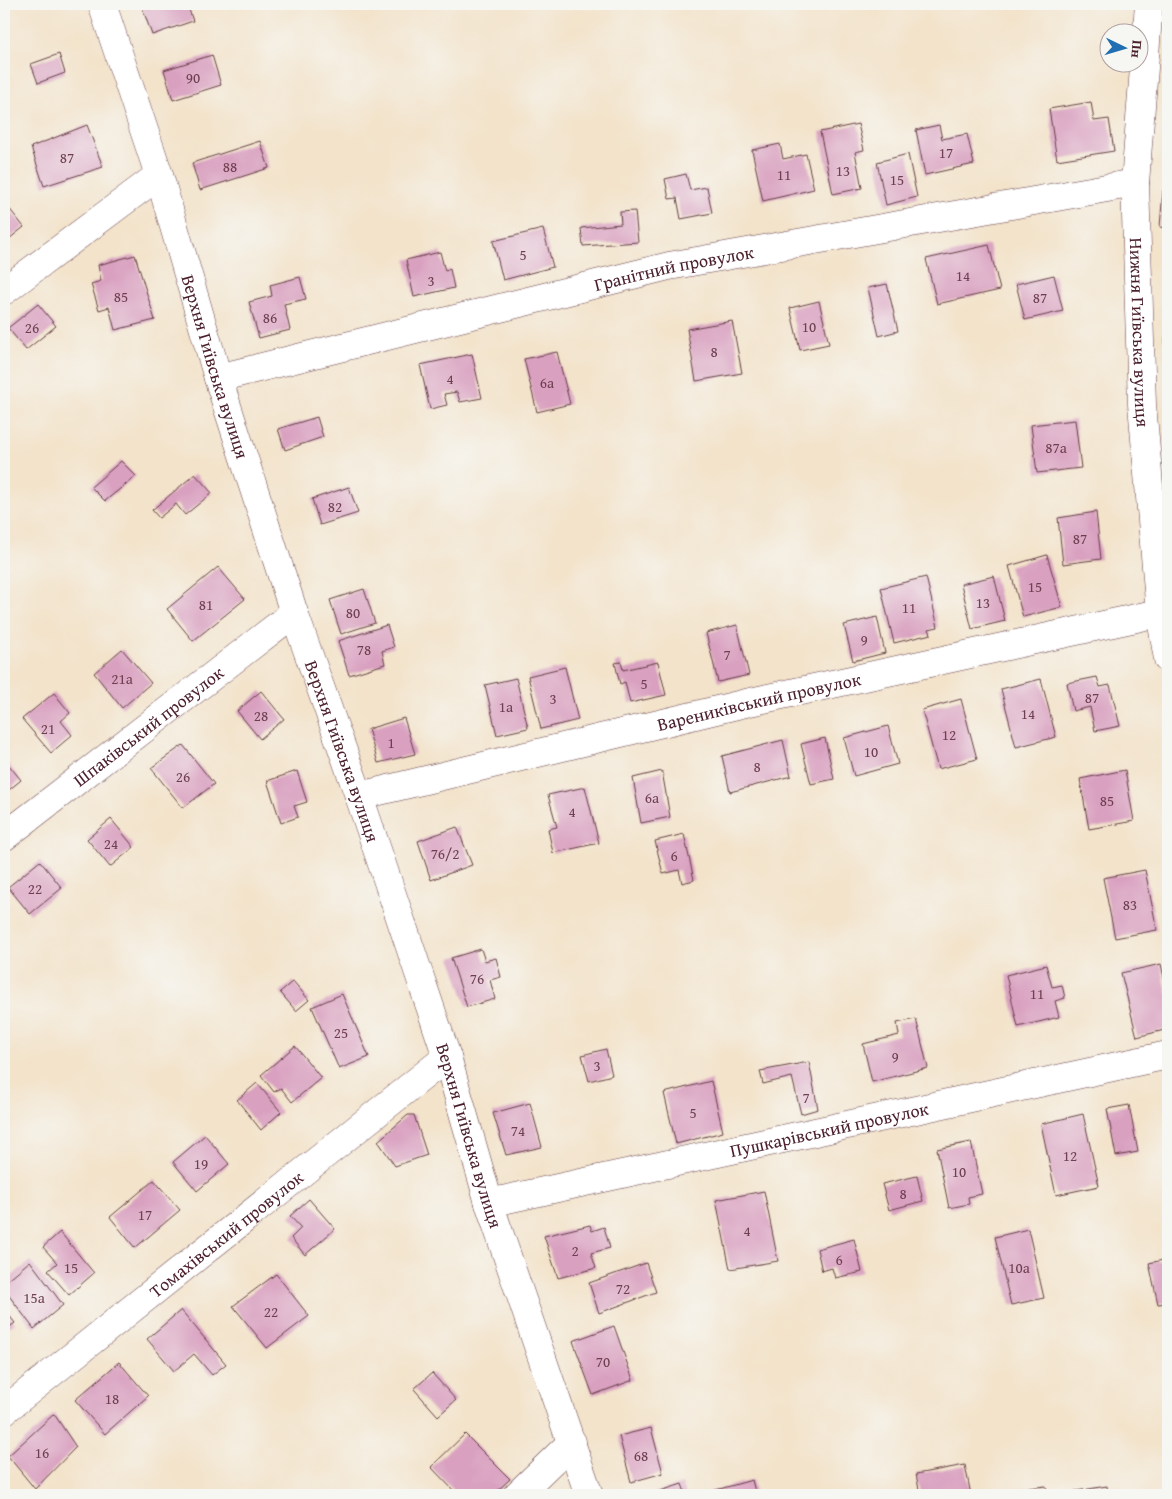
<svg xmlns="http://www.w3.org/2000/svg" width="1172" height="1499" font-family="'Gentium Book Plus',serif">
	<rect width="100%" height="100%" fill="#f6f6f2"/>
	<filter id="ink" filterUnits="userSpaceOnUse"><feTurbulence type="fractalNoise" baseFrequency=".02" numOctaves="2"/><feDisplacementMap in="SourceGraphic" scale="10" xChannelSelector="R" yChannelSelector="G"/><feConvolveMatrix kernelMatrix="1 2 1 2 8 2 1 2 1" color-interpolation-filters="sRGB"/></filter>
	<filter id="wash" filterUnits="userSpaceOnUse"><feTurbulence type="fractalNoise" baseFrequency=".0096" numOctaves="4" result="noise"/><feDisplacementMap in="SourceGraphic" scale="20" xChannelSelector="R" yChannelSelector="G"/><feGaussianBlur stdDeviation="1.12" result="paint"/><feColorMatrix in="noise" values="0 0 0 0 0 0 0 0 0 0 0 0 0 0 0 0 0 1.4 0 .05"/><feComposite in="paint" operator="in"/></filter>
	<g filter="url(#wash)">
		<rect width="100%" height="100%" fill="#f3e3cb"/>
		<g id="blocks">
			<g fill="#d9a0c0">
				<path d="M141,4H187L193,21L152,35Z"/>
				<path d="M59,54L65,73L38,83L31,64Z"/>
				<path d="M212,55L221,85L173,100L164,70Z"/>
				<path d="M1091,102L1094,121L1109,119L1114,151L1057,160L1049,109Z"/>
				<path d="M858,124L864,150L855,152L862,188L833,194L820,132Z"/>
				<path d="M87,125L103,167L44,186L31,147Z"/>
				<path d="M939,125L942,139L967,134L974,164L925,175L916,130Z"/>
				<path d="M260,141L269,168L200,190L192,163Z"/>
				<path d="M780,144L783,159L806,154L814,189L763,201L752,150Z"/>
				<path d="M908,154L917,197L886,205L877,162Z"/>
				<path d="M686,174L690,190L707,187L712,213L681,219L677,198L669,199L665,179Z"/>
				<path d="M1163,190H1168V228L1160,227Z"/>
				<path d="M4,202L24,227L4,243Z"/>
				<path d="M635,211L638,242L583,246L581,228L621,224L620,212Z"/>
				<path d="M543,229L553,267L503,280L493,241Z"/>
				<path d="M989,245L1000,290L937,304L926,259Z"/>
				<path d="M440,252L445,271L450,269L454,288L414,297L406,260Z"/>
				<path d="M135,255L155,320L115,330L109,307L99,310L91,284L101,281L98,265Z"/>
				<path d="M1054,275L1063,311L1025,320L1016,284Z"/>
				<path d="M300,277L306,299L284,304L290,330L259,338L249,302L272,296L270,285Z"/>
				<path d="M887,284L898,331L879,336L868,288Z"/>
				<path d="M819,301L829,344L800,350L790,308Z"/>
				<path d="M38,304L56,326L26,350L8,328Z"/>
				<path d="M732,321L742,373L696,381L687,329Z"/>
				<path d="M1165,337H1168V389H1166Z"/>
				<path d="M557,352L570,404L537,412L524,359Z"/>
				<path d="M472,354L482,398L460,402L457,392L444,394L447,405L430,409L420,365Z"/>
				<path d="M317,417L323,437L285,450L278,429Z"/>
				<path d="M1075,420L1081,468L1037,473L1031,425Z"/>
				<path d="M121,461L136,476L105,501L91,487Z"/>
				<path d="M195,474L212,493L185,515L176,504L159,518L152,510Z"/>
				<path d="M349,487L358,513L320,525L312,499Z"/>
				<path d="M1096,512L1101,559L1063,564L1058,518Z"/>
				<path d="M1047,555L1062,607L1023,617L1009,566Z"/>
				<path d="M218,567L245,599L193,641L167,609Z"/>
				<path d="M994,576L1005,621L972,629L961,584Z"/>
				<path d="M926,577L938,627L929,629L931,634L894,643L881,588Z"/>
				<path d="M364,589L375,623L341,634L330,600Z"/>
				<path d="M877,617L885,653L853,661L844,625Z"/>
				<path d="M387,625L394,647L382,651L385,664L349,675L338,641Z"/>
				<path d="M737,625L749,675L718,682L706,633Z"/>
				<path d="M122,649L151,683L122,708L94,673Z"/>
				<path d="M621,662L623,670L658,662L666,695L630,703L625,682L620,684L615,663Z"/>
				<path d="M565,667L578,720L541,729L528,676Z"/>
				<path d="M1097,677L1100,687L1110,685L1120,726L1095,731L1090,707L1073,711L1067,683Z"/>
				<path d="M516,678L528,728L497,735L485,685Z"/>
				<path d="M1041,679L1056,737L1016,747L1001,689Z"/>
				<path d="M261,691L284,719L260,739L237,711Z"/>
				<path d="M54,693L70,713L61,721L72,735L51,753L22,719Z"/>
				<path d="M961,699L977,759L938,769L922,710Z"/>
				<path d="M404,718L415,754L378,763L368,729Z"/>
				<path d="M888,726L898,764L854,776L844,738Z"/>
				<path d="M825,738L834,779L811,784L801,744Z"/>
				<path d="M783,740L791,776L730,792L722,756Z"/>
				<path d="M183,745L214,784L183,808L151,768Z"/>
				<path d="M4,759L21,780L4,794Z"/>
				<path d="M1125,770L1134,821L1089,829L1080,779Z"/>
				<path d="M297,771L307,802L294,806L298,817L281,823L267,781Z"/>
				<path d="M662,771L670,817L641,823L633,778Z"/>
				<path d="M585,787L599,843L553,853L548,829L557,827L548,795Z"/>
				<path d="M111,819L134,847L110,867L87,839Z"/>
				<path d="M457,827L472,865L431,880L418,841Z"/>
				<path d="M684,834L694,880L682,883L679,870L663,874L655,841Z"/>
				<path d="M40,861L62,888L30,914L8,887Z"/>
				<path d="M1145,870L1157,930L1115,938L1103,878Z"/>
				<path d="M481,949L485,961L496,958L501,977L490,980L495,999L467,1007L451,958Z"/>
				<path d="M1161,964L1168,996V1029L1137,1037L1121,973Z"/>
				<path d="M1046,965L1052,987L1062,985L1065,998L1055,1001L1059,1017L1018,1027L1006,975Z"/>
				<path d="M293,981L309,1000L296,1011L280,992Z"/>
				<path d="M342,994L369,1057L339,1069L312,1007Z"/>
				<path d="M916,1019L928,1068L872,1082L863,1044L899,1035L897,1023Z"/>
				<path d="M295,1046L321,1078L292,1102L281,1088L274,1092L261,1075Z"/>
				<path d="M606,1049L612,1075L589,1081L582,1055Z"/>
				<path d="M809,1062L818,1109L801,1114L792,1077L763,1084L760,1071Z"/>
				<path d="M711,1081L723,1132L676,1144L664,1093Z"/>
				<path d="M257,1083L281,1112L261,1130L237,1100Z"/>
				<path d="M530,1103L542,1147L506,1155L493,1113Z"/>
				<path d="M1129,1105L1138,1152L1116,1156L1107,1109Z"/>
				<path d="M1083,1114L1099,1186L1056,1195L1041,1124Z"/>
				<path d="M408,1115H414L427,1155L395,1166L378,1141Z"/>
				<path d="M205,1135L229,1164L197,1191L173,1162Z"/>
				<path d="M971,1142L982,1194L968,1197L969,1204L949,1208L937,1149Z"/>
				<path d="M917,1176L923,1201L889,1210L882,1184Z"/>
				<path d="M154,1180L180,1210L135,1248L110,1217Z"/>
				<path d="M764,1191L778,1261L730,1269L716,1200Z"/>
				<path d="M309,1199L335,1229L305,1255L291,1238L301,1228L290,1216Z"/>
				<path d="M590,1225L592,1231L604,1227L610,1248L591,1253L596,1268L558,1278L544,1236Z"/>
				<path d="M1028,1229L1044,1298L1011,1305L995,1237Z"/>
				<path d="M60,1232L94,1273L69,1295L48,1271L57,1263L43,1247Z"/>
				<path d="M854,1239L862,1272L835,1278L832,1268L822,1271L817,1249Z"/>
				<path d="M1168,1259V1303L1158,1304L1149,1263Z"/>
				<path d="M30,1261L63,1305L34,1329L4,1289V1283Z"/>
				<path d="M646,1263L656,1292L599,1313L589,1283Z"/>
				<path d="M276,1274L309,1316L267,1348L233,1306Z"/>
				<path d="M4,1309L15,1323L4,1331Z"/>
				<path d="M181,1310L226,1364L212,1375L194,1354L174,1371L147,1339Z"/>
				<path d="M614,1326L633,1380L593,1395L573,1341Z"/>
				<path d="M119,1362L148,1396L105,1434L75,1400Z"/>
				<path d="M432,1373L456,1400L438,1416L414,1389Z"/>
				<path d="M54,1414L76,1447L35,1489L8,1456Z"/>
				<path d="M651,1428L663,1473L631,1482L619,1436Z"/>
				<path d="M465,1434L510,1479L493,1495H458L431,1467Z"/>
				<path d="M965,1465L971,1495H920L916,1474Z"/>
				<path d="M752,1480L756,1495H698Z"/>
				<path d="M682,1484L686,1495H648Z"/>
				<path d="M1046,1486L1047,1495H1001L1000,1491Z"/>
				<path d="M1107,1486L1108,1495H1070V1492Z"/>
			</g>
		</g>
	</g>
	<g filter="url(#ink)">
		<use href="#blocks" fill-opacity="0" stroke="#633c43" stroke-width="1"/>
		<g fill="none" stroke-linecap="round" stroke-linejoin="round">
			<g stroke="#633c43" stroke-width="29">
				<g id="minor">
					<path id="s1" d="M102,4L159,175L218,378L294,613L359,796L447,1057L489,1203L589,1495"/>
					<path id="s2" d="M1149,4L1135,183L1142,404L1160,613L1168,659"/>
					<path d="M4,291L159,175"/>
					<path id="s3" d="M218,378L669,266L1135,183"/>
					<path id="s4" d="M359,796L750,702L1168,611"/>
					<path id="s5" d="M4,837L294,613"/>
					<path id="s6" d="M489,1203L1168,1055"/>
					<path id="s7" d="M4,1411L447,1057"/>
					<path d="M517,1495L572,1442"/>
				</g>
			</g>
			<use href="#minor" stroke="#fff" stroke-width="28"/>
		</g>
	</g>
	<g text-anchor="middle" dominant-baseline="central" stroke-width="4" stroke-linejoin="round" paint-order="stroke">
		<g font-size="15" fill="#6e3f50">
			<text x="193" y="77">90</text>
			<text x="946" y="152">17</text>
			<text x="67" y="157">87</text>
			<text x="230" y="166">88</text>
			<text x="843" y="170">13</text>
			<text x="784" y="174">11</text>
			<text x="897" y="179">15</text>
			<text x="523" y="254">5</text>
			<text x="963" y="275">14</text>
			<text x="431" y="280">3</text>
			<text x="121" y="296">85</text>
			<text x="1040" y="297">87</text>
			<text x="270" y="317">86</text>
			<text x="809" y="326">10</text>
			<text x="32" y="327">26</text>
			<text x="714" y="351">8</text>
			<text x="450" y="378">4</text>
			<text x="547" y="382">6а</text>
			<text x="1056" y="447">87а</text>
			<text x="335" y="506">82</text>
			<text x="1080" y="538">87</text>
			<text x="1035" y="586">15</text>
			<text x="983" y="602">13</text>
			<text x="206" y="604">81</text>
			<text x="909" y="607">11</text>
			<text x="353" y="612">80</text>
			<text x="864" y="639">9</text>
			<text x="364" y="649">78</text>
			<text x="727" y="654">7</text>
			<text x="122" y="678">21а</text>
			<text x="644" y="683">5</text>
			<text x="1092" y="697">87</text>
			<text x="553" y="698">3</text>
			<text x="506" y="706">1а</text>
			<text x="1028" y="713">14</text>
			<text x="261" y="715">28</text>
			<text x="48" y="728">21</text>
			<text x="949" y="734">12</text>
			<text x="391" y="742">1</text>
			<text x="871" y="751">10</text>
			<text x="757" y="766">8</text>
			<text x="183" y="776">26</text>
			<text x="652" y="797">6а</text>
			<text x="1107" y="800">85</text>
			<text x="572" y="811">4</text>
			<text x="111" y="843">24</text>
			<text x="445" y="853">76/2</text>
			<text x="674" y="855">6</text>
			<text x="35" y="888">22</text>
			<text x="1130" y="904">83</text>
			<text x="477" y="978">76</text>
			<text x="1037" y="993">11</text>
			<text x="341" y="1032">25</text>
			<text x="895" y="1056">9</text>
			<text x="597" y="1065">3</text>
			<text x="806" y="1097">7</text>
			<text x="693" y="1112">5</text>
			<text x="518" y="1130">74</text>
			<text x="1070" y="1155">12</text>
			<text x="201" y="1163">19</text>
			<text x="959" y="1171">10</text>
			<text x="903" y="1193">8</text>
			<text x="145" y="1214">17</text>
			<text x="747" y="1230">4</text>
			<text x="575" y="1250">2</text>
			<text x="839" y="1259">6</text>
			<text x="71" y="1267">15</text>
			<text x="1019" y="1267">10а</text>
			<text x="623" y="1288">72</text>
			<text x="34" y="1297">15а</text>
			<text x="271" y="1311">22</text>
			<text x="603" y="1361">70</text>
			<text x="112" y="1398">18</text>
			<text x="42" y="1452">16</text>
			<text x="641" y="1455">68</text>
		</g>
		<g font-size="18" fill="#4a1f2b" stroke="#f6f6f2">
			<text stroke="none"><textPath href="#s3" startOffset="469">Гранітний провулок</textPath></text>
			<text stroke="none"><textPath href="#s2" startOffset="329">Нижня Гиївська вулиця</textPath></text>
			<text stroke="none"><textPath href="#s1" startOffset="380">Верхня Гиївська вулиця</textPath></text>
			<text stroke="none"><textPath href="#s4" startOffset="411">Варениківський провулок</textPath></text>
			<text stroke="none"><textPath href="#s5" startOffset="182">Шпаківський провулок</textPath></text>
			<text stroke="none"><textPath href="#s1" startOffset="785">Верхня Гиївська вулиця</textPath></text>
			<text stroke="none"><textPath href="#s6" startOffset="348">Пушкарівський провулок</textPath></text>
			<text stroke="none"><textPath href="#s1" startOffset="1190">Верхня Гиївська вулиця</textPath></text>
			<text stroke="none"><textPath href="#s7" startOffset="284">Томахівський провулок</textPath></text>
		</g>
	</g>
	<rect width="1172" height="1499" fill="none" stroke="#f6f6f2" stroke-width="20"/>
	<g transform="translate(1124 48) rotate(95)"><circle r="24" fill="#f6f6f2" stroke="#b1a0a2"/>
	<path d="M0-4L9 19L0 12L-9 19Z" fill="#1f6fb2"/>
	<text y="-8" font-size="14" font-weight="bold" text-anchor="middle" fill="#4a1f2b">Пн</text>
	</g>
</svg>
